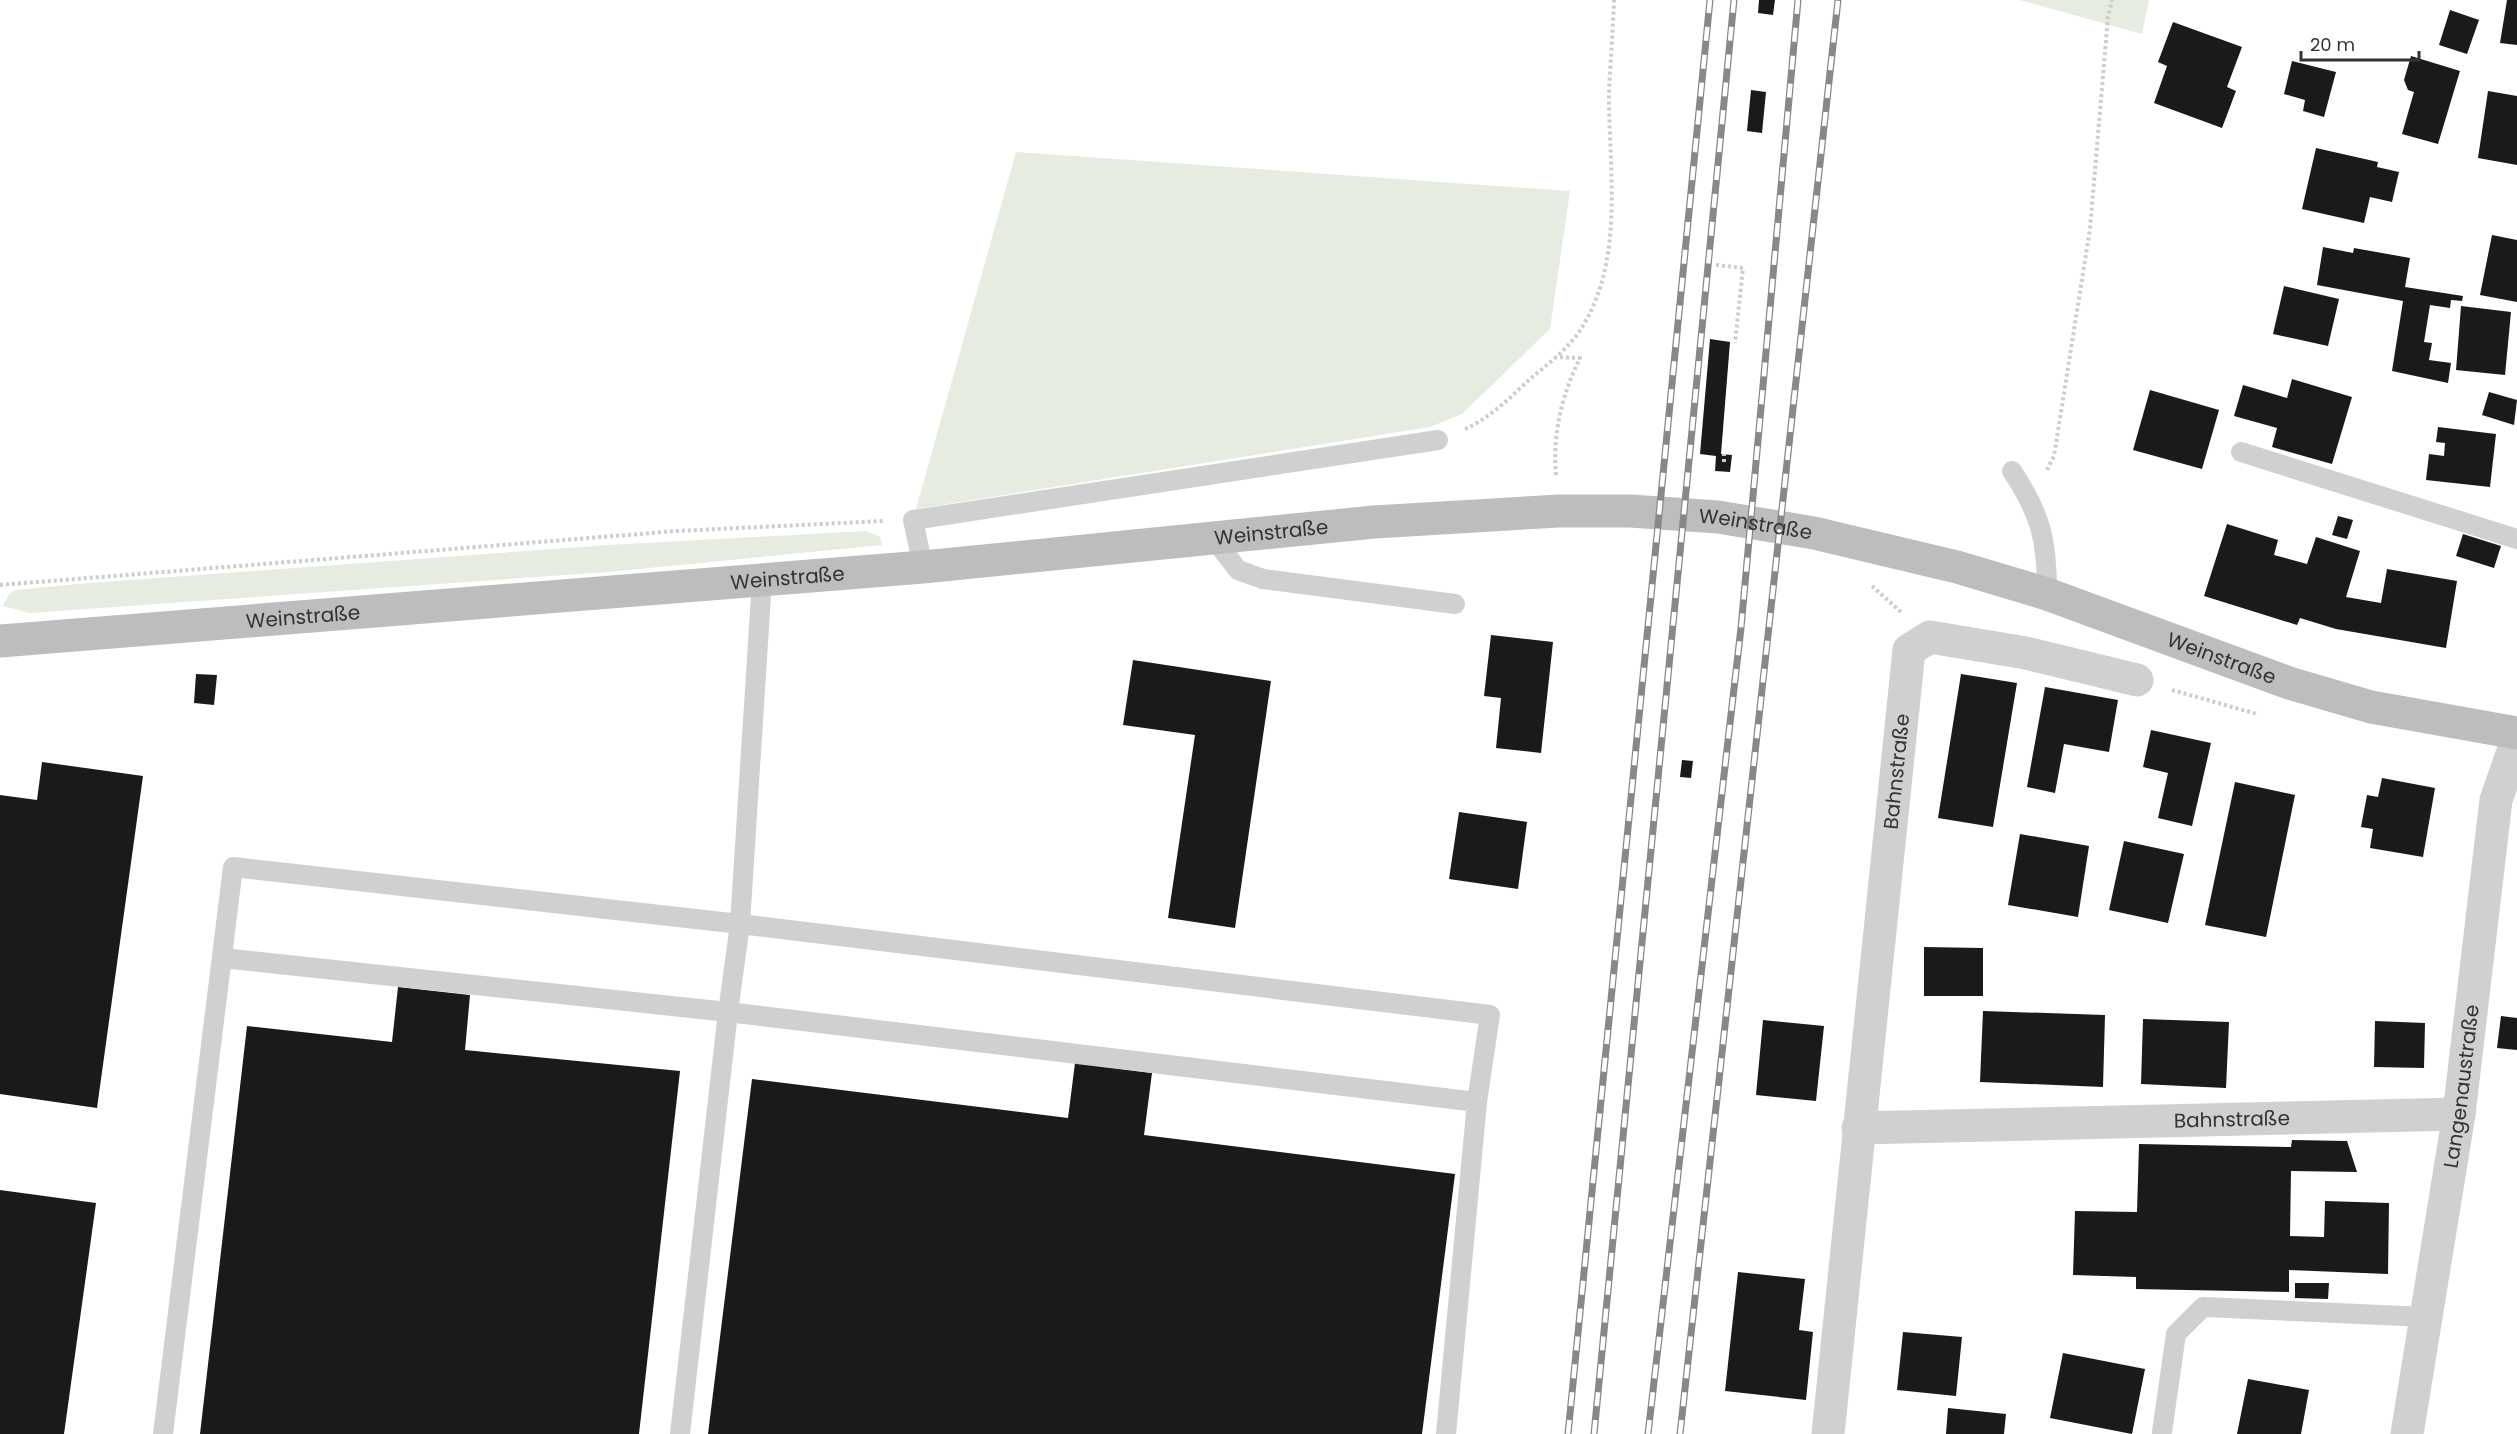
<svg xmlns="http://www.w3.org/2000/svg" width="2517" height="1434" font-family="Poppins,sans-serif">
	<rect width="100%" height="100%" fill="#fff"/>
	<g fill="#e6ecdf">
		<path d="M2020,0H2149L2142,34Z"/>
		<path d="M1016,152L1570,191L1550,329L1462,414L1430,427L916,509Z"/>
		<path d="M866,531L880,537L882,545L608,572L30,613L3,606L9,594L16,590L77,584L608,545Z"/>
	</g>
	<g fill="#1a1a1a">
		<path d="M1759,0H1775L1773,15L1758,13Z"/>
		<path d="M2507,0H2517V45L2500,43Z"/>
		<path d="M2450,10L2479,20L2467,54L2439,45Z"/>
		<path d="M2173,22L2242,47L2227,87L2236,91L2222,128L2154,103L2167,66L2158,62Z"/>
		<path d="M2411,56L2460,71L2438,144L2402,134L2414,92L2408,90L2404,80Z"/>
		<path d="M2292,61L2336,72L2324,117L2303,111L2305,100L2284,94Z"/>
		<path d="M1751,90L1766,92L1762,133L1747,131Z"/>
		<path d="M2488,91L2517,96V165L2478,158Z"/>
		<path d="M2316,148L2378,162L2377,167L2399,172L2392,202L2370,197L2364,223L2302,209Z"/>
		<path d="M2492,235L2517,240V302L2480,295Z"/>
		<path d="M2323,247L2353,253L2354,248L2410,258L2405,287L2463,296L2462,301L2451,300L2450,308L2430,305L2424,342L2432,343L2429,360L2451,363L2448,383L2392,371L2403,301L2317,285Z"/>
		<path d="M2284,286L2339,299L2328,346L2273,334Z"/>
		<path d="M2461,306L2511,312L2505,375L2456,370Z"/>
		<path d="M1710,339L1730,342L1721,454L1732,455L1730,472L1715,471L1716,456L1700,454Z"/>
		<path d="M2292,379L2352,397L2332,464L2272,447L2277,428L2234,416L2243,385L2287,398Z"/>
		<path d="M2150,390L2219,410L2202,469L2133,450Z"/>
		<path d="M2489,392L2517,400L2514,425L2482,415Z"/>
		<path d="M2438,427L2496,434L2490,487L2426,480L2429,454L2444,456L2445,443L2436,442Z"/>
		<path d="M2338,516L2353,520L2347,539L2332,535Z"/>
		<path d="M2227,524L2278,540L2274,555L2307,564L2316,537L2360,551L2346,597L2381,603L2387,569L2457,581L2446,648L2336,629L2300,618L2297,625L2204,596Z"/>
		<path d="M2463,534L2501,546L2494,568L2456,556Z"/>
		<path d="M1491,635L1553,642L1541,753L1496,748L1501,698L1484,696Z"/>
		<path d="M1133,660L1271,681L1235,928L1168,918L1195,735L1123,725Z"/>
		<path d="M196,674L217,675L214,705L194,703Z"/>
		<path d="M1961,674L2017,683L1993,827L1938,818Z"/>
		<path d="M2045,687L2118,700L2109,752L2064,744L2055,793L2027,787Z"/>
		<path d="M2151,730L2211,743L2192,826L2158,818L2168,773L2143,767Z"/>
		<path d="M1682,760L1693,761L1691,778L1680,777Z"/>
		<path d="M42,762L143,776L97,1108L0,1094V795L37,800Z"/>
		<path d="M2382,778L2435,788L2423,857L2370,848L2373,829L2361,827L2367,795L2378,797Z"/>
		<path d="M2235,782L2295,795L2266,937L2205,925Z"/>
		<path d="M1459,812L1527,822L1518,889L1449,879Z"/>
		<path d="M2020,834L2089,846L2078,917L2008,905Z"/>
		<path d="M2124,841L2184,854L2168,923L2109,910Z"/>
		<path d="M1924,947L1983,948V996H1924Z"/>
		<path d="M398,987L470,995L465,1050L680,1071L639,1434H200L247,1026L392,1042Z"/>
		<path d="M1983,1011L2105,1015L2103,1087L1980,1082Z"/>
		<path d="M2501,1016L2517,1018V1050L2497,1048Z"/>
		<path d="M2143,1019L2229,1022L2226,1088L2141,1084Z"/>
		<path d="M1763,1020L1824,1026L1816,1101L1756,1095Z"/>
		<path d="M2375,1021L2425,1023L2424,1068L2374,1067Z"/>
		<path d="M1075,1063L1152,1073L1144,1135L1455,1174L1422,1434H708L752,1079L1068,1118Z"/>
		<path d="M2292,1140L2347,1141L2357,1172L2291,1171L2290,1236L2324,1237L2325,1201L2389,1203L2388,1274L2289,1270V1292L2136,1289V1277L2073,1275L2075,1211L2137,1212L2139,1144L2291,1147Z"/>
		<path d="M0,1190L96,1203L64,1434H0Z"/>
		<path d="M1738,1272L1805,1279L1799,1330L1813,1332L1806,1400L1725,1391Z"/>
		<path d="M2295,1283H2329L2328,1299L2295,1298Z"/>
		<path d="M1903,1332L1962,1337L1956,1396L1897,1390Z"/>
		<path d="M2063,1353L2145,1369L2132,1434L2050,1418Z"/>
		<path d="M2248,1379L2309,1390L2301,1434H2237Z"/>
		<path d="M1948,1408L2006,1414L2004,1434H1946Z"/>
	</g>
	<g fill="none" stroke-linecap="round" stroke-linejoin="round">
		<g stroke="#cdcdcd" stroke-width="4" stroke-dasharray="3 3" stroke-linecap="butt">
			<path d="M1716,265L1743,268L1735,343"/>
			<path d="M1465,429C1490,418 1511,397 1530,379C1549,363 1572,346 1584,324C1624,256 1609,171 1609,96C1610,64 1613,32 1614,0"/>
			<path d="M1724,462V454"/>
			<path d="M2047,470L2054,456L2090,229L2108,17L2112,0"/>
			<path d="M1556,475C1552,436 1562,394 1580,358L1556,357"/>
			<path d="M0,585L677,531L883,521"/>
			<path d="M1872,586L1902,613"/>
			<path d="M2172,690L2257,714"/>
		</g>
		<g stroke="#d0d0d0" stroke-width="20">
			<path d="M2241,452L2517,539"/>
			<path d="M2012,471C2042,516 2047,542 2047,594"/>
			<path d="M1214,539L1238,570L1263,579L1455,604"/>
			<path d="M923,567L913,520L1438,440"/>
			<path d="M222,958L728,1012L680,1434"/>
			<path d="M2162,1432L2176,1334L2203,1307L2426,1317"/>
			<path d="M163,1434L233,867L740,924L728,1012L1477,1102L1490,1015L740,924L762,580"/>
			<path d="M1446,1434L1477,1102"/>
		</g>
		<g stroke="#d0d0d0" stroke-width="33">
			<path id="s1" d="M1858,1128L2459,1114"/>
			<path id="s2" d="M1828,1434L1909,650L1930,637L2026,653L2137,680"/>
			<path id="s3" d="M2407,1434L2459,1114L2496,800L2517,740"/>
		</g>
		<path stroke="#bdbdbd" stroke-width="33" id="s4" d="M0,641L923,567L1374,522L1559,511H1630L1718,517L1814,533L1957,567L2047,594L2289,683L2371,707L2517,733"/>
		<g stroke="#888" stroke-width="7">
			<g id="rail">
				<path d="M1568,1434L1710,0"/>
				<path d="M1594,1434L1734,0"/>
				<path d="M1648,1434L1741,628L1798,0"/>
				<path d="M1680,1434L1838,0"/>
			</g>
		</g>
		<use href="#rail" stroke="#fff" stroke-width="4.5" stroke-dasharray="14" stroke-linecap="butt"/>
	</g>
	<g text-anchor="middle" dominant-baseline="central" stroke-width="6" stroke-linejoin="round" paint-order="stroke">
		<g font-size="20" fill="#333" stroke="#fff">
			<text stroke="none"><textPath href="#s4" startOffset="1762">Weinstraße</textPath></text>
			<text stroke="none"><textPath href="#s4" startOffset="1276">Weinstraße</textPath></text>
			<text stroke="none"><textPath href="#s4" startOffset="790">Weinstraße</textPath></text>
			<text stroke="none"><textPath href="#s4" startOffset="304">Weinstraße</textPath></text>
			<text stroke="none"><textPath href="#s4" startOffset="2248">Weinstraße</textPath></text>
			<text stroke="none"><textPath href="#s2" startOffset="666">Bahnstraße</textPath></text>
			<text stroke="none"><textPath href="#s3" startOffset="352">Langenaustraße</textPath></text>
			<text stroke="none"><textPath href="#s1" startOffset="374">Bahnstraße</textPath></text>
		</g>
	</g>
	<path d="M2301 51v9h118v-9" fill="none" stroke="#333333" stroke-width="3"/>
	<text x="2310" y="51" font-size="18" fill="#333333" stroke="#ffffff" stroke-width="4.5" paint-order="stroke">20 m</text>
</svg>
